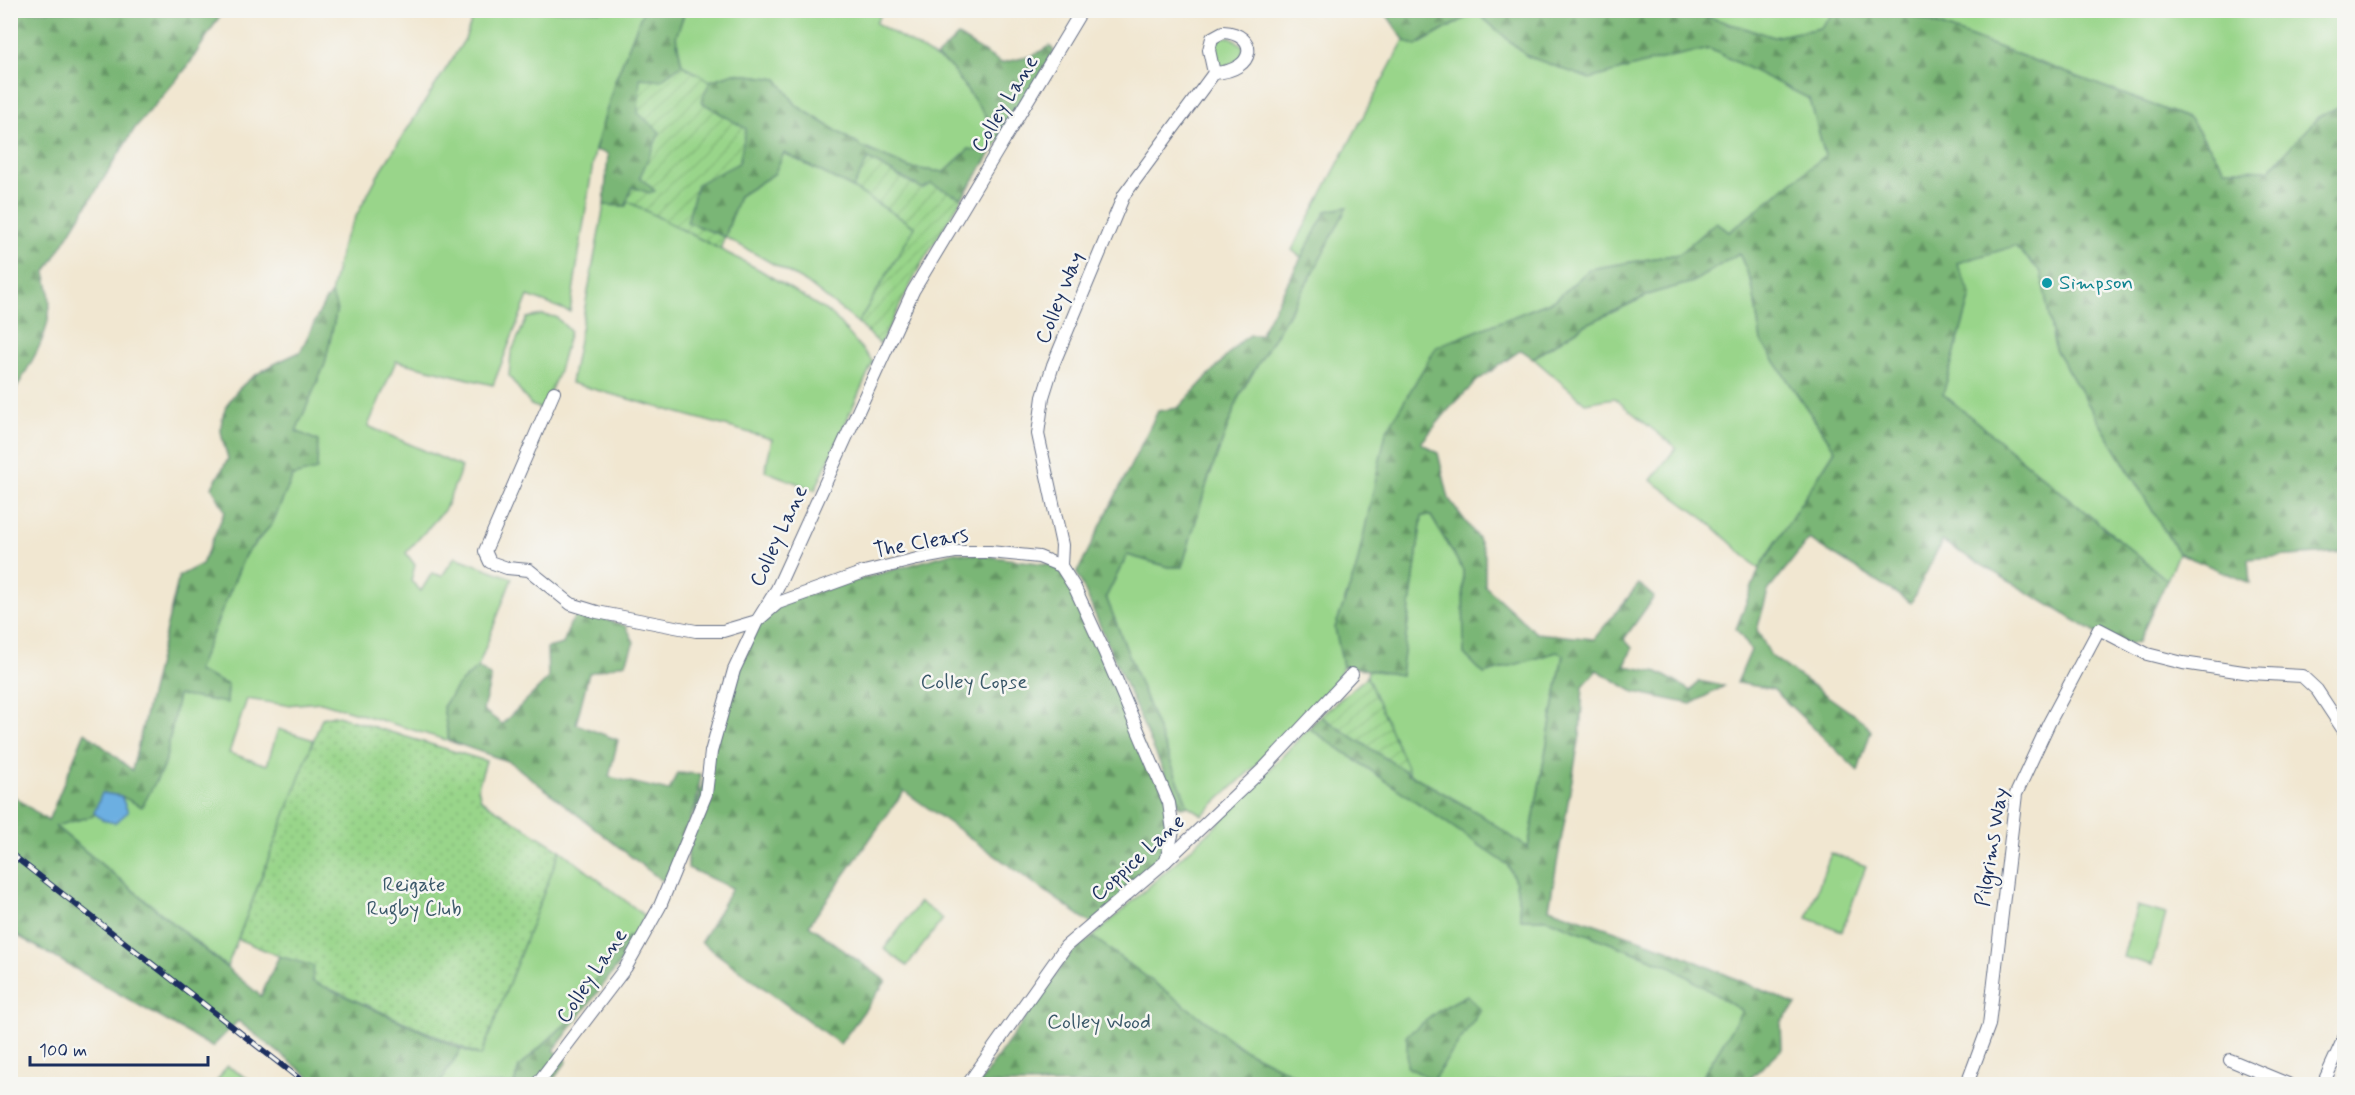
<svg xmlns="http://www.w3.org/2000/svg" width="2355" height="1095" font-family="Mynerve,sans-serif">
	<defs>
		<pattern id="forest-firs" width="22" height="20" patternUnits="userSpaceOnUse" patternTransform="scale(1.5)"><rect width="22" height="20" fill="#7ab676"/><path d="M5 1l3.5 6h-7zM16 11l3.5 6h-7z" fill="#639464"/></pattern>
		<pattern id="park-dots" width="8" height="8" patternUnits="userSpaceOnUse" patternTransform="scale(1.5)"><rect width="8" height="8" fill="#99d58a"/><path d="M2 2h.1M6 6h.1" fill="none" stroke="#83b77a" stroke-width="1.8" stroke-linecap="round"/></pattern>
		<pattern id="garden-furrows" width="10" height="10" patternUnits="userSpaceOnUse" patternTransform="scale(1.5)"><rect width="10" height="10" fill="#99d58a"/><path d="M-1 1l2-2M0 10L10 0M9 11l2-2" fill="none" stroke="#83b77a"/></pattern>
	</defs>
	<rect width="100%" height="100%" fill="#f6f6f2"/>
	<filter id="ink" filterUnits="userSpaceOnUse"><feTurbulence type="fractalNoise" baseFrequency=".0167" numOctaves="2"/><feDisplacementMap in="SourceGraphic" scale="12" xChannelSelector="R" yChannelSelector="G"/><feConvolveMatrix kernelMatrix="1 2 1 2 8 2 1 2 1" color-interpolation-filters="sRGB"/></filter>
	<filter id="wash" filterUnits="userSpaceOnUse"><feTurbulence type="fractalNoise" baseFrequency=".008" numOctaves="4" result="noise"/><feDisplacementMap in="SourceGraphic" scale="24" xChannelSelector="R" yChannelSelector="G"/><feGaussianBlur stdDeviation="1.35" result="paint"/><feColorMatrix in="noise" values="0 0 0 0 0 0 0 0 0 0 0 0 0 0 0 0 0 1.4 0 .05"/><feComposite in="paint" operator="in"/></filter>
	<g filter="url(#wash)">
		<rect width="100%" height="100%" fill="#f1e7d1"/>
		<g fill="#99d58a" stroke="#5a8274" stroke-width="1.5">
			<path d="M475,11H643L615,81L595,150L570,312L528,296L493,385L396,361L368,426L462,467L445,509L406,553L415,565L411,581L421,591L432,573L442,576L455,557L512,578L478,667L457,686L443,707L449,741L321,702L286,705L247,699L229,753L267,765L278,729L314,740L227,967L55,826L93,816L94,813L103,820L128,812L121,796L165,764L178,695L227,702L228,685L197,671L245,555L272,524L293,476L296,431L325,364L337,308L331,294L343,241L378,175L465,39Z"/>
			<path d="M685,11H883L876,23L949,65L1001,137L991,153L969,149L944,172L910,168L862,147L797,106L777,79L734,73L710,81L682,65L676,37Z"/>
			<path d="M1688,11H1835L1820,28L1774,37Z"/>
			<path d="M1902,11H2343L2344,104L2318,117L2269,170L2225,169L2190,119Z"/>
			<path d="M1476,12L1527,56L1669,57L1710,49L1810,99L1825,156L1729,232L1716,222L1680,254L1590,269L1555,300L1436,347L1335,628L1343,666L1336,683L1264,758L1202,815L1188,806L1106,597L1127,555L1169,567H1182L1208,480L1240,394L1313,273L1347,207L1326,211L1302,258L1292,250L1404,40L1416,46Z"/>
			<path d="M1220,37H1231L1243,46L1242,59L1221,68L1216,65L1214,47Z"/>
			<path d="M784,153L853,188L915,227L858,323L807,283L725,237L739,196L774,174Z"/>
			<path d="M627,201L760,270L833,315L873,362L815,490L765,471L772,439L571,383L604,205L625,206Z"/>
			<path d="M2015,246L2041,272L2055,349L2178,553L2167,580L1943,394L1971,295L1956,263Z"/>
			<path d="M1739,253L1752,284L1761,341L1835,450L1759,569L1707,521L1651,480L1676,448L1614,398L1585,403L1533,358L1583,326L1653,293L1693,282Z"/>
			<path d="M542,315L556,317L570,331L558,374L542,409L531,405L509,376L511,353L527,318Z"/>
			<path d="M1422,516H1431L1463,570L1464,654L1484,674L1557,652L1563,654L1528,849L1478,813L1410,774L1367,677L1368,670L1401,675Z"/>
			<path d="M1309,728L1508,865L1516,883L1521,919H1547L1670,966L1743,1011L1698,1084H1312L1243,1049L1093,937L1218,824Z"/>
			<path d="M560,850L645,916L634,936L629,937L596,979L575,1015L519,1067L514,1084H439L461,1049L481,1056Z"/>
			<path d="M1831,853L1866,866L1842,931L1807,918Z"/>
			<path d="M920,902L943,919L907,966L884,949Z"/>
			<path d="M2137,906L2166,914L2152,965L2123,957Z"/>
			<path d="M227,1066L257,1084H215Z"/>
		</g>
		<g fill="url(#forest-firs)" stroke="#4a726a" stroke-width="1.5">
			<path d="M10,11H223L188,66L135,128L45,273C61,324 34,355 11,398Z"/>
			<path d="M643,11H685L676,37L682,65L661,80L640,78L660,132L640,177L655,191L649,193L632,187L626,206L604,205L608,154L595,150L615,81Z"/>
			<path d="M1384,11H1688L1774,37L1820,28L1835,11H1902L2190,119L2225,169L2269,170L2318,117L2344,104V552L2248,559L2250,583L2178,553L2055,349L2041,272L2015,246L1957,263L1971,295L1943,394L2167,580L2138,642L2119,647L1942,541L1911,603L1809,539L1768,591L1757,630L1771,656L1864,722L1871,731L1858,771L1773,689L1737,683L1751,650L1736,629L1759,569L1835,450L1761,341L1752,284L1739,253L1693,282L1653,293L1583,326L1533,358L1521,350L1477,381L1449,409L1421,443L1438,453L1449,499L1478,538L1485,555V586L1536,633L1594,639L1639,584L1654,597L1624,639L1632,648L1625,666L1658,672L1691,691L1699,681L1724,686L1691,704L1634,692L1597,670L1583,686L1580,735L1549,908L1667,949L1796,1005L1781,1022L1782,1049L1744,1084H1698L1742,1011L1670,966L1547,919H1521L1516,883L1508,865L1309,728L1320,716L1410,774L1478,813L1528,848L1563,655L1557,652L1484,674L1464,654L1463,570L1431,516H1422L1401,675L1343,666L1335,628L1356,569L1386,432L1436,347L1555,300L1590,269L1679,254L1716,222L1729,232L1825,156L1810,99L1710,49L1669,57L1590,79L1527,56L1476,12L1415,46L1404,40Z"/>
			<path d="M958,36L1001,63L1032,56L1050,46L1054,51L1001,137L949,65L936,57Z"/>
			<path d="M734,73L777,79L797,106L862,147L910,168L944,172L969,149L991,153L962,198L947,192L923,189L868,159L853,188L784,153L774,174L739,196L725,237L687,223L697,184L746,129L701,102L710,81Z"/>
			<path d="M1347,207L1313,273L1240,394L1208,480L1182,567H1169L1127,555L1106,597L1188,806L1179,807L1077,573L1158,411L1178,408L1240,342L1250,335H1260L1326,211Z"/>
			<path d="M331,294L337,308L325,364L296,431L318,441L317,470L293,476L272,524L245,555L197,671L228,685L227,703L178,695L165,764L142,807L121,796L103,793L93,816L55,826L261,996L279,956L315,966L312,981L461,1049L439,1084H319L238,1021L212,1047L11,932V794L48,821L85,732L132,770L179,576L202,564L225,511L212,487L228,459C226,449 220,436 221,427C224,386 268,366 300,352L325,301Z"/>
			<path d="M955,552L1061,566L1169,803L1166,861L1093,925L904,791L809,925L886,981L840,1044L701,942L732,888L688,868V841L711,752L757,621L778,603Z"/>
			<path d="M580,611L626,626L634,642L626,663L589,673L576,724L618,740L609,777L669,791L677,773L701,774L696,804L667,880H661L510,762L449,741L443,707L457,686L478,667L491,677L483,710L502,724L548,679L547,648L563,644L570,624Z"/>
			<path d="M629,936H634L619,964L554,1050L567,1061L550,1084H514L519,1067L575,1015L596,979Z"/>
			<path d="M1093,937L1243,1049L1312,1084H979L1071,953Z"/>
			<path d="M1467,995L1481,1010L1433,1080L1407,1067V1035L1441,1009Z"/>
		</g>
		<path fill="url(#park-dots)" stroke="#5a8274" stroke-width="1.5" d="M334,715L486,761L478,787L481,800L560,850L481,1056L312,981L314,966L279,956L238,939L322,718Z"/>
		<g fill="url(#garden-furrows)" stroke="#5a8274" stroke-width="1.5">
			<path d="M682,65L710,81L701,102L746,129L739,163L697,184L687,222L725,237L720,249L627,201L632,187L649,193L655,191L640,177L660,132L638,113L640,78L661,80Z"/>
			<path d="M868,159L922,189L931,184L962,198L923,261L880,344L858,323L915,227L853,188Z"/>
			<path d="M1367,677L1410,774L1320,716Z"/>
		</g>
		<path fill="#6cafe1" stroke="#446fa0" stroke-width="1.5" d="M102,793L121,796L128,812L115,823L103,820L94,813Z"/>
	</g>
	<g filter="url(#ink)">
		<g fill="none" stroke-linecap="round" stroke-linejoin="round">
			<g stroke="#666f86" stroke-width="14">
				<g id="street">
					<path d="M554,392L485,551L490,562L507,568L529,570L571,604L597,612L696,631H723L757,621L778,603L864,572L917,559L955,552H990L1039,557L1061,566L1075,588L1104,651L1169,803L1173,831L1166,861"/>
					<path d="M1061,566L1062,545L1038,434L1043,397L1053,365L1124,195L1214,73C1257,71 1259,34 1223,32L1212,38L1209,50L1214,73"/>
					<path d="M2230,1060L2288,1084"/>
					<path d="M537,1084L626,967L660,906L706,794L711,752L734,670L757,621L777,589L913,291L1082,10"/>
					<path d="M968,1084L1066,946L1166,861L1265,767L1352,674"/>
					<path d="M1967,1084L1989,1025L2016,794L2049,723L2099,629L2147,654L2183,663L2250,673L2302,676L2317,690L2344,731"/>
					<path d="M2323,1084L2344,1038"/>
				</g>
			</g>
			<use href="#street" stroke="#fff" stroke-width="12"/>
			<g stroke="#1b2f5e" stroke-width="6">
				<path id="rail" d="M10,853L306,1084"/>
			</g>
			<use href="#rail" stroke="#f6f6f2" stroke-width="4" stroke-dasharray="11" stroke-linecap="butt"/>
		</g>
	</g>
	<circle fill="#0f9aa8" stroke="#f6f6f2" stroke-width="2" cx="2047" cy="283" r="6"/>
	<g text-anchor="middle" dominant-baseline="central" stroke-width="5" stroke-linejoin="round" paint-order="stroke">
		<g font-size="21" fill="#1b2f5e" stroke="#f6f6f2">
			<text transform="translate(1005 104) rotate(-59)">Colley Lane</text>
			<text transform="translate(1060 298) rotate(-68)">Colley Way</text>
			<text transform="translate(779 536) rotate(-65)">Colley Lane</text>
			<text transform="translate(921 543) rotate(-10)">The Clears</text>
			<text transform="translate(1992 847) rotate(-81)">Pilgrims Way</text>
			<text transform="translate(1138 858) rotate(-42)">Coppice Lane</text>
			<text transform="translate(592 976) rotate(-56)">Colley Lane</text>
		</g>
		<g font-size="21" fill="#0d838f" stroke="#f6f6f2" text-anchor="start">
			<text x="2059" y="283">Simpson</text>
		</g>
		<g font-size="21" fill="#3a5869" stroke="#f6f6f2">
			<text x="974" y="682">Colley Copse</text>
			<text x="414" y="885">Reigate<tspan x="414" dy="24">Rugby Club</tspan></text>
			<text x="1099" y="1022">Colley Wood</text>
		</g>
	</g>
	<rect width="2355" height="1095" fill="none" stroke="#f6f6f2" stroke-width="36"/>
	<path d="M30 1056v9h178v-9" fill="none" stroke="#1b2f5e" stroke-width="3"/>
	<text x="39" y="1056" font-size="18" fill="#1b2f5e" stroke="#f6f6f2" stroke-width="4.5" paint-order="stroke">100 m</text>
</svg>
